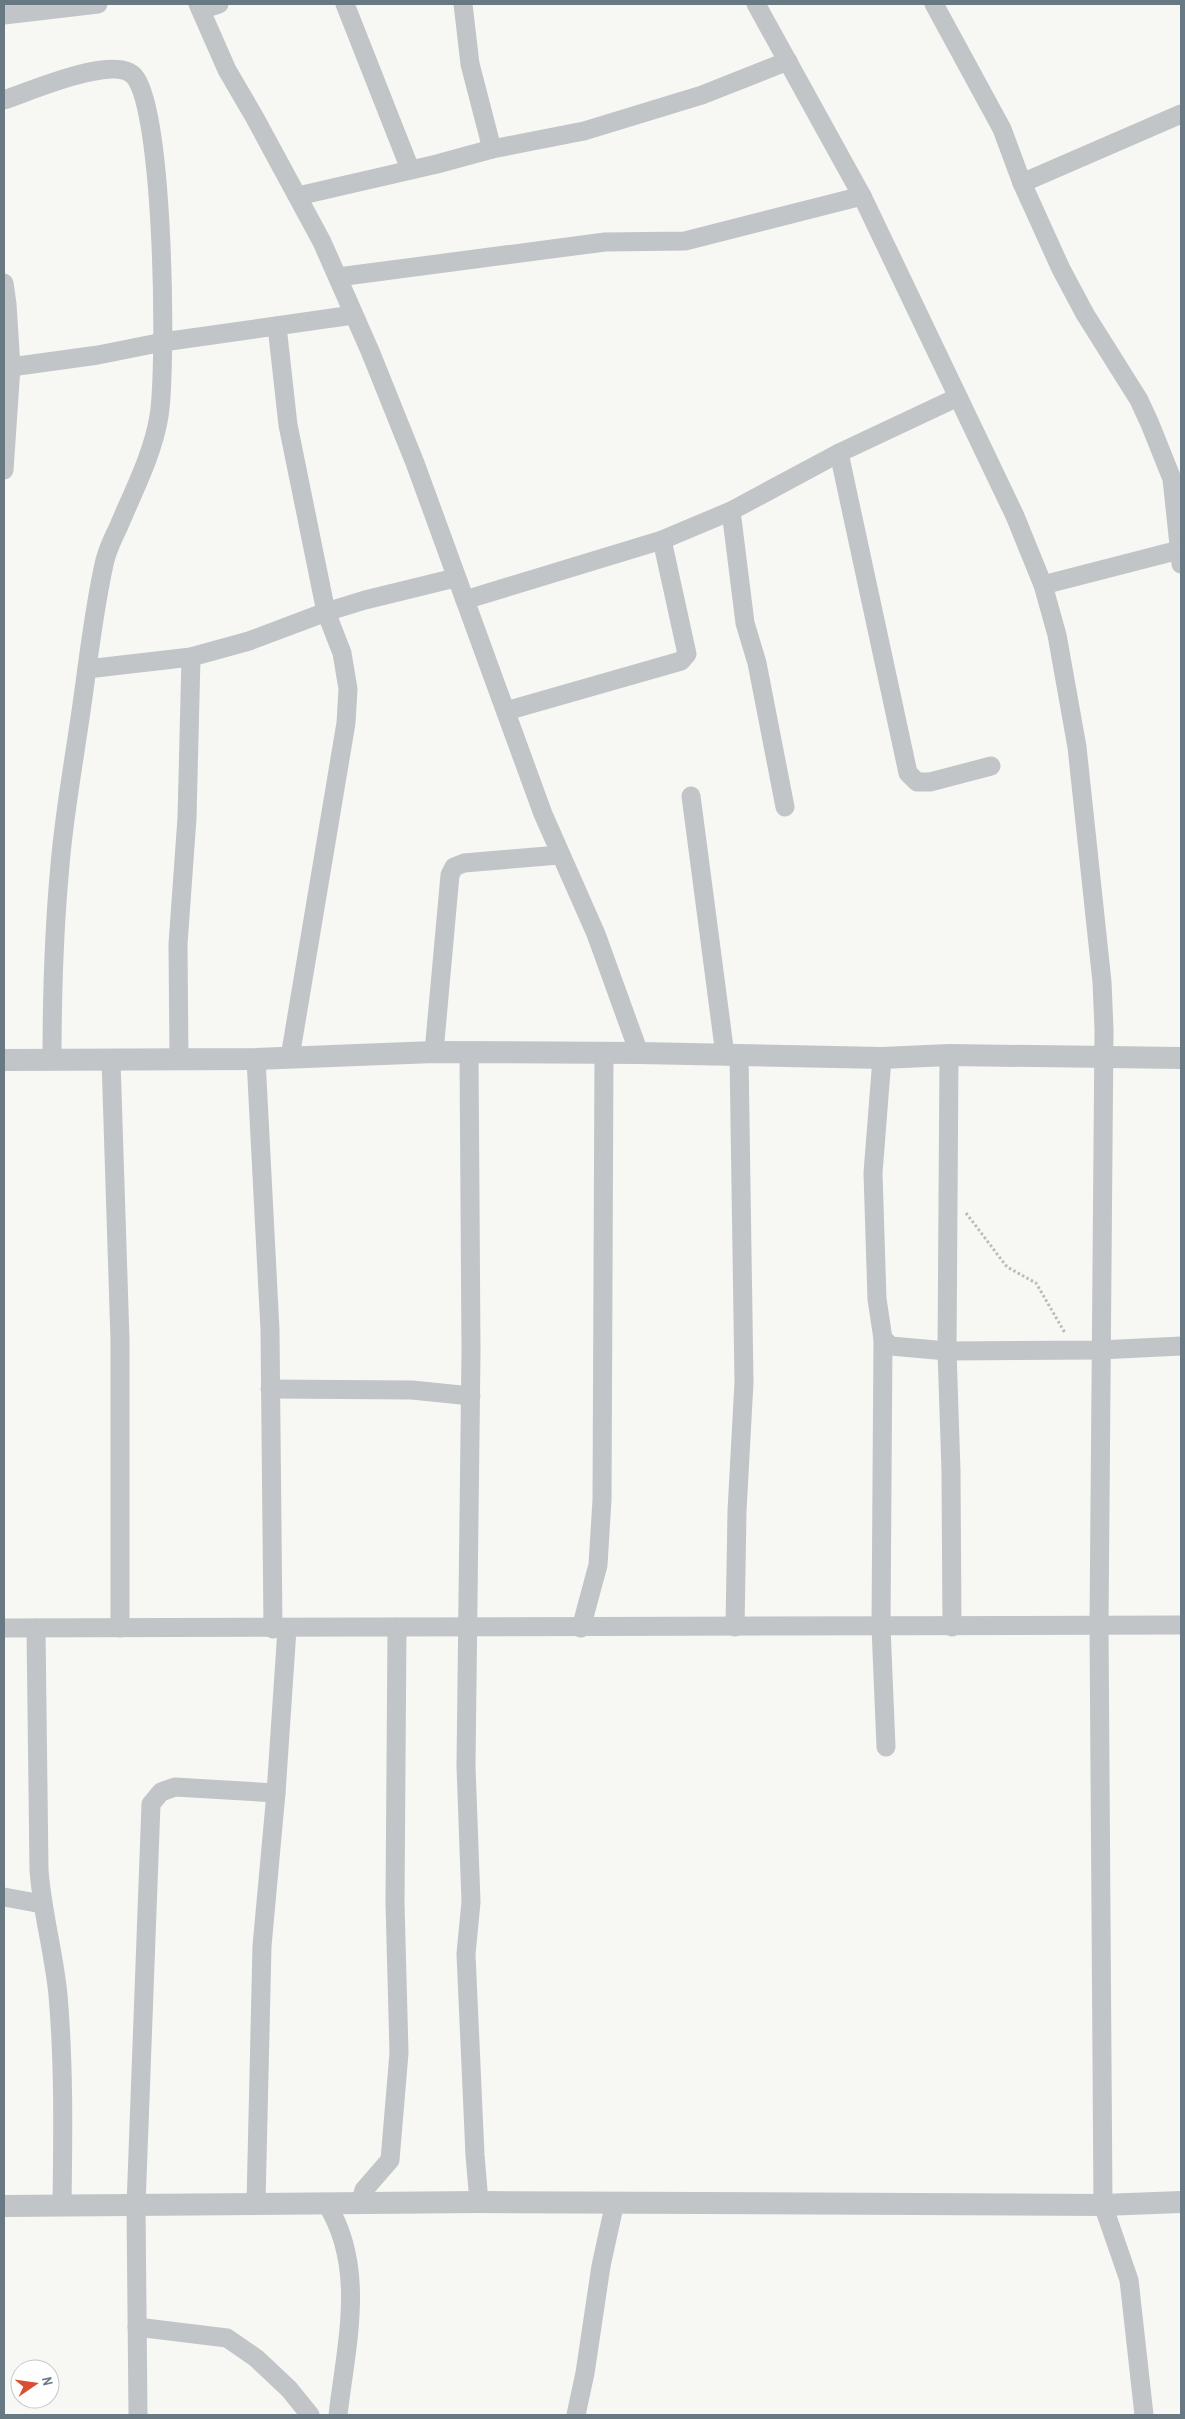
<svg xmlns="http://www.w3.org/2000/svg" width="1185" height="2419" font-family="'Archivo Narrow',sans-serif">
	<rect width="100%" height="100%" fill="#f7f7f4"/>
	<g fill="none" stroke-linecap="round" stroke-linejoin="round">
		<path stroke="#b9bcbe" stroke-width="3" stroke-dasharray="2.5 2.5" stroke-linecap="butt" d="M966,1213L1007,1267L1036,1283L1065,1333"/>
		<g stroke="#c1c5c8" stroke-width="19">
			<path d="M198,4L227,70L255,118L322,242L370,351L415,463L543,814L596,934L639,1053"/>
			<path d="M345,4L410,169"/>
			<path d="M463,4L470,64L492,149"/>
			<path d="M756,4L862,196L1015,516L1043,585L1057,635L1077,747L1102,982L1104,1029L1099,1625L1103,2205L1129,2280L1144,2415"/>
			<path d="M934,4L1002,129L1022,183L1061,269L1085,314L1139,400L1150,424L1172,479L1181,564"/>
			<path d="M201,10L219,4"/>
			<path d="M4,15L98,4"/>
			<path d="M4,100C29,92 114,54 134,76C164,109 167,366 159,416C153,454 133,492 118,528C113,538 108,549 105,560C93,612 88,665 80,718C73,767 64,816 60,865C54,930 52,995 52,1059"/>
			<path d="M1022,183L1181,114"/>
			<path d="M298,196L437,164L492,149L584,131L702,95L788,61"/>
			<path d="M338,277L605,242L685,241L862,196"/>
			<path d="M4,283L7,304L11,367L98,355L163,342L353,315"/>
			<path d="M277,326L288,425L326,612L342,653L348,689L346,723L290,1057"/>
			<path d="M839,453L908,773L917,782H930L991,766"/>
			<path d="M4,470L11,367"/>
			<path d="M731,511L745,623L757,663L785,807"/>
			<path d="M1043,585L1179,550"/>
			<path d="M465,600L662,540L731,511L839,453L958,397"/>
			<path d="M87,669L191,657L249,641L326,612L365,600L455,578"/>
			<path d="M506,711L681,661L687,654L662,540"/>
			<path d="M691,796L725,1055"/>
			<path d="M434,1052L450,875L454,867L464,863L559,855"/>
			<path d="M469,1053L471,1351L466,1766L471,1902L466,1954L475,2155L479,2202"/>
			<path d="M949,1055L947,1351L951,1471L952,1627"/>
			<path d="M882,1058L873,1173L877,1299L883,1339L891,1346L947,1351L1100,1350L1181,1346"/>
			<path d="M179,1059L178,944L187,818L191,657"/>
			<path d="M256,1059L270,1330L273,1629"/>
			<path d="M111,1060L120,1340V1628"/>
			<path d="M883,1339L881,1627L886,1747"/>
			<path d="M270,1389L412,1390L471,1396"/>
			<path d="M735,1627L737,1511L744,1382L739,1055"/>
			<path d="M4,1628L1181,1625"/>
			<path d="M36,1628L39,1870C42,1912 54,1953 58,1995C64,2065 63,2135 62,2206"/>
			<path d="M581,1628L598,1565L602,1500L604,1053"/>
			<path d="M4,1897L42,1904"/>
			<path d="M256,2203L262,1946L276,1793L287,1629"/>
			<path d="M326,2203C367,2267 346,2345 338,2415"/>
			<path d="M360,2203L364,2190L390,2160L399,2053L395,1903L397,1627"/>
			<path d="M137,2327L227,2338L256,2358L289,2389L310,2415"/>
			<path d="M138,2415L136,2206L151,1804L161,1792L175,1787L276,1793"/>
			<path d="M576,2415L585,2373L601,2266L615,2202"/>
		</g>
		<g stroke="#c1c5c8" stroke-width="22">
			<path d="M4,1060L256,1059L434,1052L639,1053L882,1058L949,1055L1181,1058"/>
			<path d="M4,2206L479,2202L1103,2205L1181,2202"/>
		</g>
	</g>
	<rect width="1185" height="2419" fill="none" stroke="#687983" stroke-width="10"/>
	<g transform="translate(35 2384) rotate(77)"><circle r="24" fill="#ffffff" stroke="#c3c9cd"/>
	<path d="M0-4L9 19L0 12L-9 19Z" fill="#d84e33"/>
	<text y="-8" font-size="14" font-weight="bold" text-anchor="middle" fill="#687983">N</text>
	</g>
</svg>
